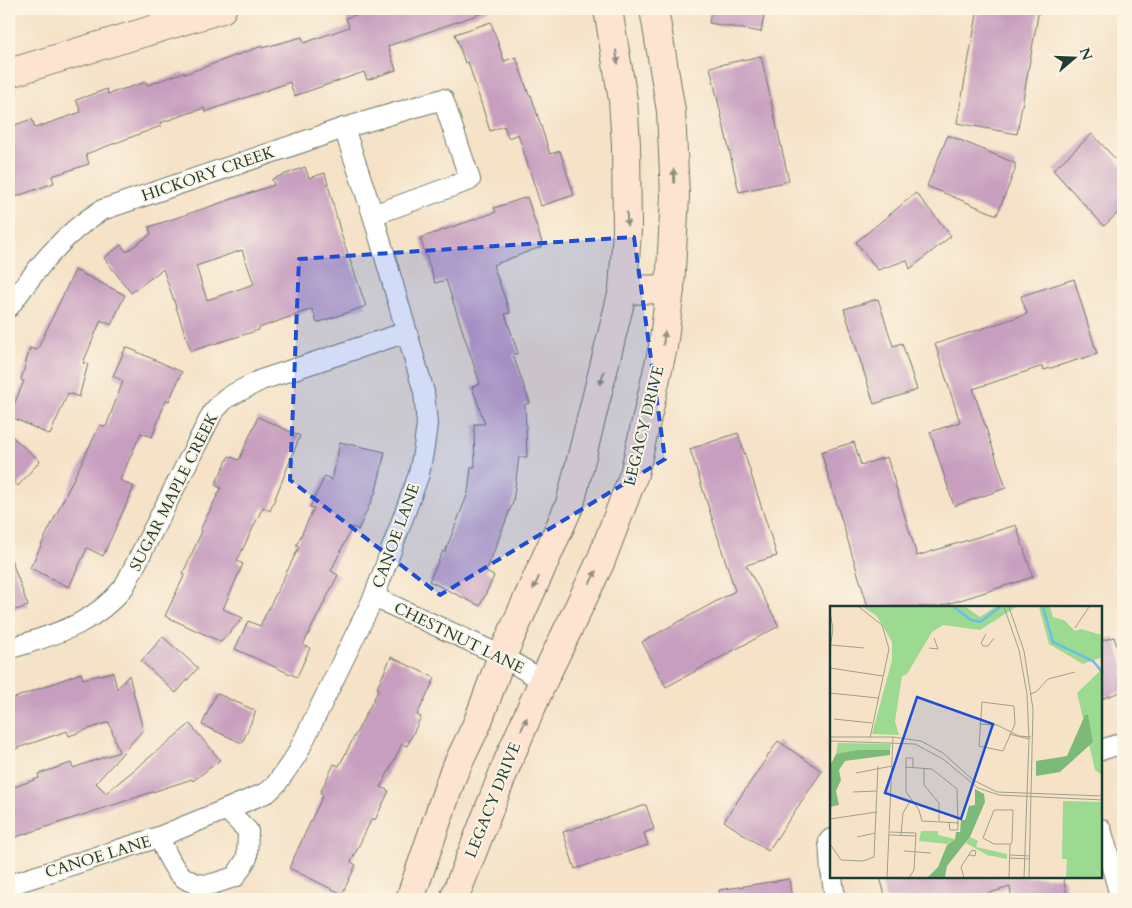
<svg xmlns="http://www.w3.org/2000/svg" width="1132" height="908" font-family="Cardo,serif">
	<rect width="100%" height="100%" fill="#fcf5e5"/>
	<filter id="ink" filterUnits="userSpaceOnUse"><feTurbulence type="fractalNoise" baseFrequency=".02" numOctaves="2"/><feDisplacementMap in="SourceGraphic" scale="10" xChannelSelector="R" yChannelSelector="G"/><feConvolveMatrix kernelMatrix="1 2 1 2 8 2 1 2 1" color-interpolation-filters="sRGB"/></filter>
	<filter id="wash" filterUnits="userSpaceOnUse"><feTurbulence type="fractalNoise" baseFrequency=".0096" numOctaves="4" result="noise"/><feDisplacementMap in="SourceGraphic" scale="20" xChannelSelector="R" yChannelSelector="G"/><feGaussianBlur stdDeviation="1.12" result="paint"/><feColorMatrix in="noise" values="0 0 0 0 0 0 0 0 0 0 0 0 0 0 0 0 0 1.4 0 .05"/><feComposite in="paint" operator="in"/></filter>
	<g filter="url(#wash)">
		<rect width="100%" height="100%" fill="#f5e2c7"/>
		<g id="blocks">
			<g fill="#c79ebf" fill-rule="evenodd">
				<path d="M374,9H488V11L388,46L396,70L367,80L364,72L294,96L290,82L205,112L204,108L160,123L161,126L86,154L89,164L52,176L54,183L9,199V127L32,119L35,128L81,112L76,100L107,89L108,94L146,82L148,85L184,72L185,74L262,46V48L302,37L304,43L349,27L346,18Z"/>
				<path d="M711,9H765L761,32L709,23Z"/>
				<path d="M978,9H1039L1017,134L957,123Z"/>
				<path d="M491,22L504,61L516,57L529,95H531L550,154L560,151L574,195L541,206L518,134L508,138L504,126L490,131L468,62L465,63L455,34Z"/>
				<path d="M761,56L789,181L739,192L710,67Z"/>
				<path d="M1092,134L1123,167V208L1104,226L1053,170Z"/>
				<path d="M948,135L1015,163V170L997,215L927,186Z"/>
				<path d="M305,167L309,178L325,173L341,234L366,306L317,323L312,309L259,328V330L191,351L163,269L131,293L104,258L121,245L126,252L151,234L149,227L274,185L272,179ZM242,250L254,284L207,300L196,266Z"/>
				<path d="M916,193L951,236L910,269L907,260L878,270L856,242Z"/>
				<path d="M527,197L543,246L493,265L510,313L505,314L518,353L513,355L530,403L525,404L527,457H519L513,502L486,572L494,576L480,606L429,581L443,551L445,552L468,493L471,467H475L474,424H485L472,387L480,384L446,280L435,283L420,238L496,212L494,208Z"/>
				<path d="M75,270L125,295L111,325L101,320L83,363L88,364L79,397L68,393L50,435L9,416L24,381L21,380L30,348L37,350Z"/>
				<path d="M1074,279L1097,354L1044,370L1043,366L973,389L1006,488L954,506L930,432L960,422L935,344L1027,314L1021,296Z"/>
				<path d="M878,299L893,346L902,343L917,390L874,404L844,309Z"/>
				<path d="M126,347L182,372L169,401L166,400L152,437L141,433L120,480L134,487L103,556L87,548L69,587L30,568L100,425L106,427L123,381L113,376Z"/>
				<path d="M258,417L300,436L270,511L263,507L237,561L243,564L223,609L243,618L221,642L165,616L185,574L183,573L202,531L200,530L221,488L215,485L229,456L239,460Z"/>
				<path d="M738,433L777,556L746,565L779,626L666,687L642,642L735,591L690,449Z"/>
				<path d="M9,434L40,461L18,486L9,478Z"/>
				<path d="M340,442L385,452L376,491L358,530L352,527L331,571L338,575L303,645L310,648L297,677L235,649L248,621L260,626L299,547L296,546L314,508L310,507L325,476L332,480Z"/>
				<path d="M854,442L861,465L887,457L917,556L1016,525L1033,577L938,607H868L821,452Z"/>
				<path d="M9,559H11L28,606L9,612Z"/>
				<path d="M163,637L198,668L176,693L141,661Z"/>
				<path d="M1114,637L1123,665V691L1101,699V641Z"/>
				<path d="M391,657L435,678L417,715L421,717L407,746L402,744L381,787L389,791L375,820L372,818L351,862L356,865L342,894L289,868L323,795L320,793L334,764L339,766L379,689L377,688Z"/>
				<path d="M113,672L117,689L129,675L143,730L96,783L106,793L190,724L220,760L193,781L192,779L16,837L9,817V789L39,778L38,774L71,763L73,768L119,752L109,722L69,736L67,731L9,751V700L81,673L83,679Z"/>
				<path d="M216,693L256,711L242,743L202,725Z"/>
				<path d="M778,741L822,771L768,851L724,821Z"/>
				<path d="M646,805L654,829L644,833L648,845L575,869L563,832Z"/>
				<path d="M880,877H1063L1068,899H1012L1010,887L969,899H886Z"/>
				<path d="M789,879L792,899H720L719,890Z"/>
			</g>
		</g>
	</g>
	<g filter="url(#ink)">
		<use href="#blocks" fill-opacity="0" stroke="#6a7767" stroke-width="1"/>
		<g fill="none" stroke-linecap="round" stroke-linejoin="round">
			<g stroke="#6a7767" stroke-width="22">
				<g id="street">
					<path d="M9,307C35,271 63,233 102,210L344,128L443,99L470,180L373,215"/>
					<path d="M374,597L502,656L543,681"/>
					<path d="M9,649C54,634 92,626 124,587L213,412L226,398L261,380L407,332"/>
					<path d="M1101,750L1123,743"/>
					<path d="M1101,829L1121,899"/>
					<path d="M159,837C170,860 175,882 205,885C213,885 226,879 235,877L247,858L248,831L227,810"/>
					<path d="M831,839L829,841L831,872"/>
					<path d="M832,877L835,899"/>
					<path d="M9,885L159,837L268,792L277,783L296,756L374,597L419,474L424,447L427,424L424,392L373,215L344,128"/>
				</g>
			</g>
			<g stroke="#6a7767" stroke-width="30">
				<g id="secondary">
					<path d="M9,73L222,9"/>
					<path d="M623,290L670,289"/>
					<path d="M410,899L453,774L477,724L502,656L570,504L623,290L627,230L626,145L623,100L608,9"/>
					<path d="M454,899L508,761L543,681L600,563L634,474L663,347L670,289L675,196L671,111L654,9"/>
				</g>
			</g>
			<use href="#street" stroke="#fff" stroke-width="20"/>
			<use href="#secondary" stroke="#fde4d1" stroke-width="28"/>
		</g>
		<defs><path id="oneway-solid" d="M-6-.8H1V-3.2L6.5 0L1 3.2V.8H-6Z" transform="scale(1.25)"/></defs>
		<g fill="#8e9082">
			<use href="#oneway-solid" transform="translate(617 57) rotate(82)"/>
			<use href="#oneway-solid" transform="translate(674 176) rotate(-92)"/>
			<use href="#oneway-solid" transform="translate(627 219) rotate(89)"/>
			<use href="#oneway-solid" transform="translate(664 338) rotate(-83)"/>
			<use href="#oneway-solid" transform="translate(602 378) rotate(104)"/>
			<use href="#oneway-solid" transform="translate(593 577) rotate(-64)"/>
			<use href="#oneway-solid" transform="translate(536 583) rotate(115)"/>
			<use href="#oneway-solid" transform="translate(524 724) rotate(-66)"/>
		</g>
	</g>
	<path fill="#1d4ed8" fill-opacity="0.2" stroke="#1d4ed8" stroke-width="4" stroke-dasharray="10 6" stroke-linejoin="round" d="M634,237L665,459L440,595L290,480L299,259Z"/>
	<g text-anchor="middle" dominant-baseline="central" stroke-width="4" stroke-linejoin="round" paint-order="stroke">
		<g font-size="16" fill="#1f3d34" stroke="#fcf5e5">
			<text transform="translate(208 174) rotate(-19)">HICKORY CREEK</text>
			<text transform="translate(644 426) rotate(-76)">LEGACY DRIVE</text>
			<text transform="translate(174 492) rotate(-63)">SUGAR MAPLE CREEK</text>
			<text transform="translate(396 536) rotate(-70)">CANOE LANE</text>
			<text transform="translate(459 638) rotate(26)">CHESTNUT LANE</text>
			<text transform="translate(493 800) rotate(-68)">LEGACY DRIVE</text>
			<text transform="translate(98 857) rotate(-17)">CANOE LANE</text>
		</g>
	</g>
	<g transform="translate(830 606)">
		<rect width="272" height="272" fill="#f5e2c7"/>
		<path d="M33,1H136L150,11L165,1H186L150,24L113,19L102,26L77,68L72,70L65,115L69,129L42,128L62,54V36L47,10ZM209,1H220L223,11L234,14L245,25L251,23L272,29V51L253,58L219,38ZM272,63V169L265,164L247,87ZM8,137L61,138L60,144L6,148ZM233,195L272,196V272H236L237,253H232ZM91,225H108V229L125,233L117,238L89,235ZM140,231L148,235L146,241L177,248V253L157,249L136,237Z" fill="#9bda90"/>
		<path d="M255,109H258L263,136L230,166L206,170V155L237,150ZM28,144H60V149L15,155L9,164L11,174L6,185L9,199L0,201L1,158L6,148ZM145,183L154,188L155,196L140,231L117,260L115,271L97,272L108,261L117,239L125,233L126,226H130L131,214H135L139,200L145,199Z" fill="#7cba7a"/>
		<path fill="none" stroke="#6cbee8" stroke-width="2.5" d="M124,1L141,14L150,16L170,1M213,1L223,36L263,55L273,67"/>
		<path fill="none" stroke="#9fa08c" stroke-width="1" d="M29,1L52,19L59,43L40,132M174,1L189,44L197,88L199,133L194,272M179,1L194,45L203,103L199,272M0,6L3,23L0,43M245,22L259,1M156,28L151,37L153,40H158L164,32M1,39L34,42M99,42L108,43L104,32M0,62L53,70M0,87L48,92M200,88L206,86L218,73L245,66M152,96L184,100L185,118L173,145L149,140ZM4,113L42,117M149,118L167,119L189,130L201,131M179,128L199,133M0,131H63L91,135L113,147L143,174L167,186L273,190M0,135L85,138L113,153L148,182L169,189L273,194M75,161L102,163L127,183L128,224H120L119,216M83,161V152H76V186L89,204L92,215L129,217M94,162V179L109,197V215M26,167L62,160M23,186L47,185M0,213L47,206M60,226L86,227L84,264L79,272M59,229L86,230M71,229L73,207L80,195M27,231L45,227M0,238L11,254L33,255L44,251L48,160M74,245L101,247M180,249L200,250M179,252L200,253M57,272L63,131M134,272L131,261L142,244L146,245L145,250L139,249M179,272L180,239L181,238L182,236L183,204H164L153,232L164,238H181"/>
		<path fill="#1d4ed8" fill-opacity="0.15" stroke="#1d4ed8" stroke-width="2.5" d="M87,91L163,118L131,213L55,187Z"/>
		<rect width="272" height="272" fill="none" stroke="#1f3d34" stroke-width="2.5"/>
	</g>
	<rect width="1132" height="908" fill="none" stroke="#fcf5e5" stroke-width="30"/>
	<g transform="translate(1074 58) rotate(71)" stroke="#fcf5e5" stroke-width="4" paint-order="stroke">
	<path d="M0-4L9 19L0 12L-9 19Z" fill="#1f3d34"/>
	<text y="-8" font-size="14" font-weight="bold" text-anchor="middle" fill="#1f3d34">N</text>
	</g>
</svg>
